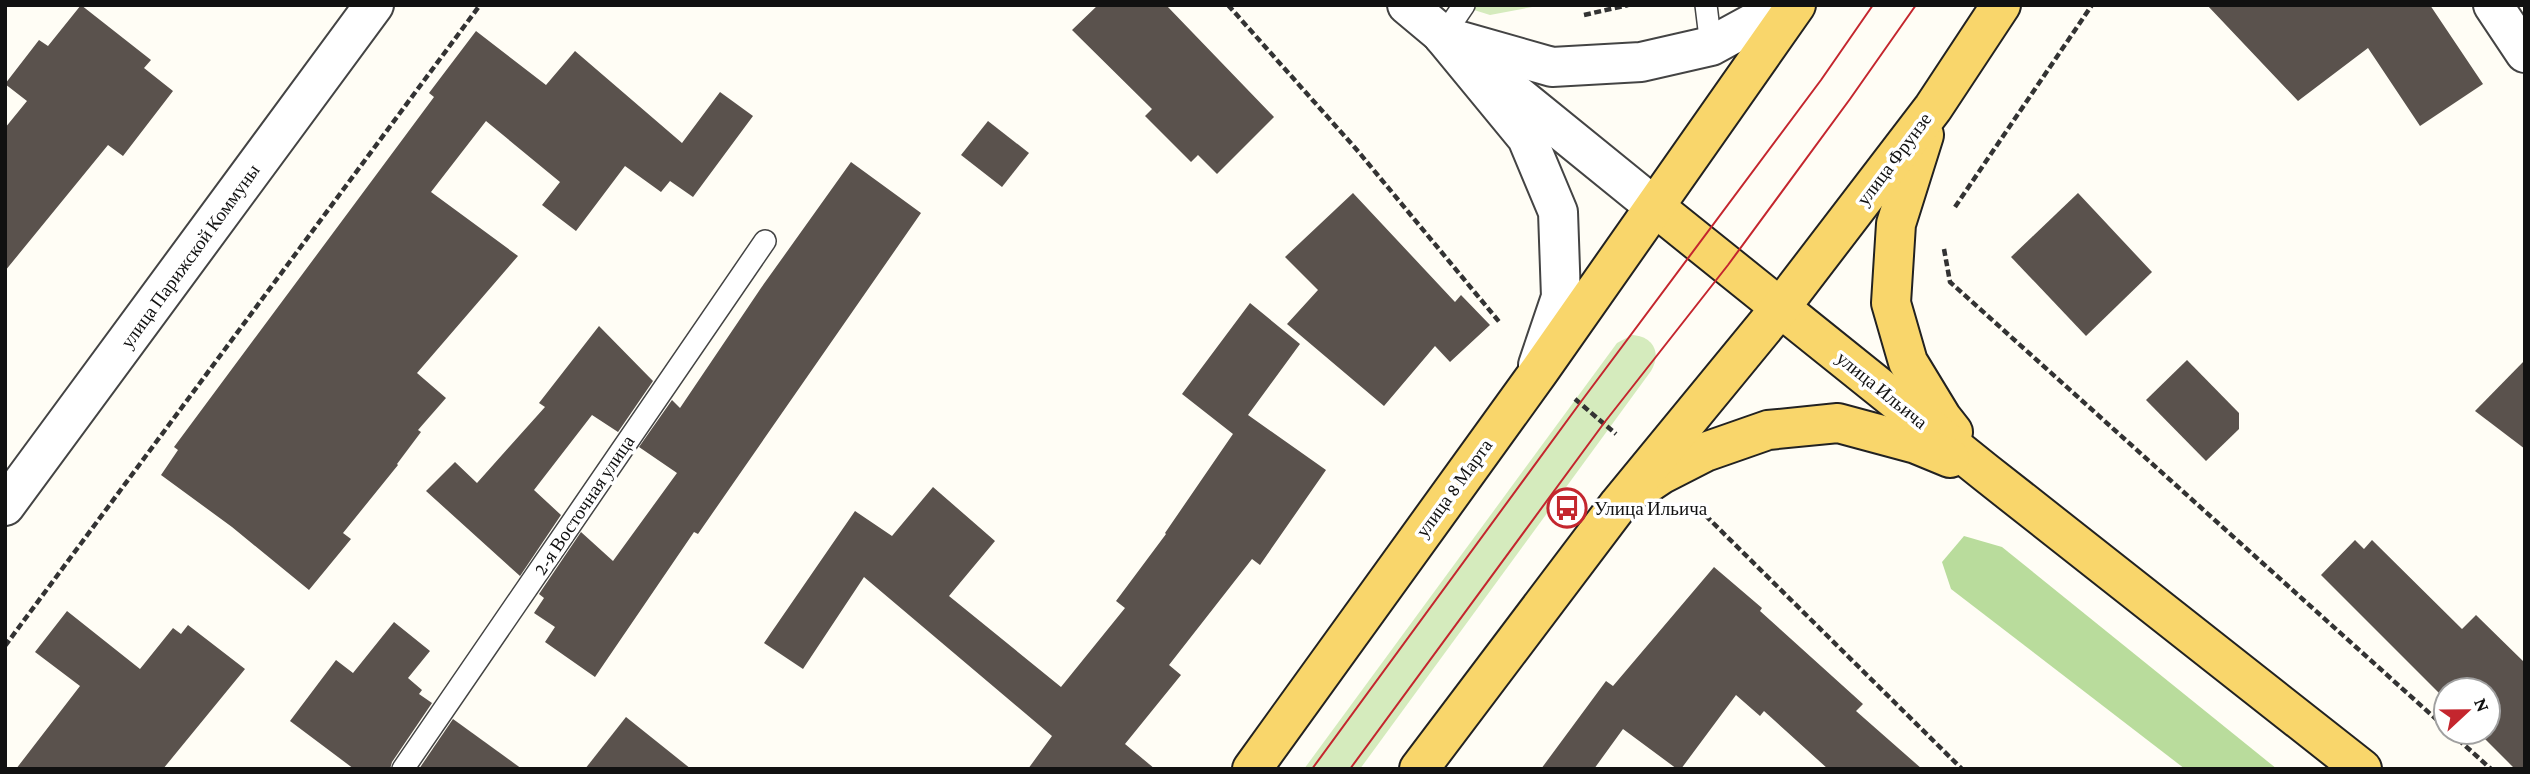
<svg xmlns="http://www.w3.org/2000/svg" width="2530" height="774" font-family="'Crimson Pro',serif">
	<rect width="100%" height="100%" fill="#fffdf5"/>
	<g fill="#d5ebbd">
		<path d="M1458,5H1543L1490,15Z"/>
		<path d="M1632,335C1653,336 1662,353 1651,371L1360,769H1304L1617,343Z"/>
	</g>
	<path fill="#b9dc9c" d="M1964,536L2002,547L2277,769H2185L1951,589L1942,562Z"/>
	<g fill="#5a524d">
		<path d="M81,5L151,60L144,68L173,91L123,156L108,145L5,271V128L27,101L5,84L39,40L48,46Z"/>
		<path d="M1098,5H1166L1274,117L1217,174L1198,155L1191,162L1145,116L1152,109L1072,30Z"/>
		<path d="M2207,5H2430L2483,84L2420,126L2368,48L2298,101Z"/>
		<path d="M476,31L546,85L575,51L682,143L720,92L753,116L693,197L670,181L661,192L625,166L576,231L542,205L560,182L486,121L431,192L518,256L417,373L446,398L418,430L421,432L397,464L398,465L343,533L351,539L309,590L232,527L161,475L178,450L174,447L434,97L429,93Z"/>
		<path d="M988,121L1029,153L1002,187L961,155Z"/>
		<path d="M851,162L921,213L698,534L694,532L595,677L545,642L555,627L534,613L544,598L539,594L581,532L613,561L677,473L639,447L672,400L680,408L761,288Z"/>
		<path d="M1353,193L1455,302L1461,295L1490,325L1450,362L1435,346L1384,406L1287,324L1318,290L1285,257Z"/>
		<path d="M2078,193L2152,272L2086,336L2011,257Z"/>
		<path d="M1250,303L1300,344L1248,415L1326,470L1260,565L1252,559L1169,665L1181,675L1125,744L1155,769H1028L1052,736L864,577L803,669L764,643L855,511L892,536L933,487L995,541L949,596L1061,687L1125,608L1116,601L1166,534L1165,533L1235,431L1233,434L1182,394Z"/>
		<path d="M599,326L653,381L618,432L592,415L534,490L561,515L520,576L426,491L455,462L477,483L545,407L539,403Z"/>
		<path d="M2187,360L2239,413V429L2206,461L2146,400Z"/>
		<path d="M2525,360V449L2475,411Z"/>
		<path d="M2355,540L2364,549L2372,540L2462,629L2476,615L2525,663V769H2515L2478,732H2488V690H2446V700L2321,575Z"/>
		<path d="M1714,567L1762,608L1760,611L1863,704L1856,711L1922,769H1828L1764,711L1760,716L1736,695L1681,769H1677L1623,729L1594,769H1541L1606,681L1613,686Z"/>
		<path d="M67,611L140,669L173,628L181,634L188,625L245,669L163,769H16L80,686L35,652Z"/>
		<path d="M394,622L430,651L408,678L422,690L419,694L432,703L392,762L390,769H354L290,721L336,660L353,673Z"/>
		<path d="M626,717L691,769H585Z"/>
		<path d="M453,719L522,769H419Z"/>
	</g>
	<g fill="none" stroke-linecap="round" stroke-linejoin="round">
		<g stroke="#444" stroke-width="24">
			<g id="lane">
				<path d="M1706,5L1711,46"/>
				<path d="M1443,36L1464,5"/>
				<path d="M403,769L765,241"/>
			</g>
		</g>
		<g stroke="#444" stroke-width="42">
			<g id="street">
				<path d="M1407,5L1462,51"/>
				<path d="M2493,5L2525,53"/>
				<path d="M1443,36L1527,138L1558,212L1561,297L1538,365"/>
				<path d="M1443,36L1552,67L1641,62L1711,46L1766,16L1779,5"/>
				<path d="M1506,86L1655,207"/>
				<path d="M5,506L374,5"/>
			</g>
		</g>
		<g stroke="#222" stroke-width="42">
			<g id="primary">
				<path d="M1924,135L1896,224L1891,303L1908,362L1942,418L1953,432"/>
				<path d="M1655,207L1985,472L2362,769"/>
				<path d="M1644,486L1662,474L1705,452L1768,430L1838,423L1916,444L1950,458"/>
				<path d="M1252,769L1540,370L1796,5"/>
				<path d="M1419,769L1619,504L1780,308L1933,108L2001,5"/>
			</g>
		</g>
		<g stroke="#333" stroke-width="4.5" stroke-dasharray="7 3.5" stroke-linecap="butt">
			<path d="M1228,5L1357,150L1501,324"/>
			<path d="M1584,15L1628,5"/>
			<path d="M1955,207L2092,5"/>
			<path d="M1944,249L1950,282L2446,728"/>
			<path d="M1575,399L1616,434"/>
			<path d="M1698,508L1962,769"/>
			<path d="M5,646L480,5"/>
			<path d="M2450,732L2491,769"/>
		</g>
		<use href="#lane" stroke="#fff" stroke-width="21"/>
		<use href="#street" stroke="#fff" stroke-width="38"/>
		<use href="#primary" stroke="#f9d66b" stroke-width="38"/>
		<g stroke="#c4262e" stroke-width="2">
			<path d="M1312,769L1580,403L1821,80L1873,5"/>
			<path d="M1350,769L1604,423L1728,265L1850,99L1916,5"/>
		</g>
	</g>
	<defs>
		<g id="bus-ring" transform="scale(2.0125)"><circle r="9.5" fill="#fff" stroke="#c4262e" stroke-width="1.5"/><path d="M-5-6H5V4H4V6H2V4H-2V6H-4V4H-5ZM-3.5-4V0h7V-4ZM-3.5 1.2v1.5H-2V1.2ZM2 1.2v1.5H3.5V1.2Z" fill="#c4262e"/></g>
	</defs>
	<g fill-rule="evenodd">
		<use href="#bus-ring" x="1567" y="508"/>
	</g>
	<g text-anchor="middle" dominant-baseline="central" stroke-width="7" stroke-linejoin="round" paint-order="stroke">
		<g font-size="19" fill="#111" stroke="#fff">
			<text transform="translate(1894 159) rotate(-53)">улица Фрунзе</text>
			<text transform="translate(190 256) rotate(-54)">улица Парижской Коммуны</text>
			<text transform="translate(1882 390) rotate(39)">улица Ильича</text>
			<text transform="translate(1454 488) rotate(-54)">улица 8 Марта</text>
			<text transform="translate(584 505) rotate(-56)">2-я Восточная улица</text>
		</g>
		<g font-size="19" fill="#111" stroke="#fff" text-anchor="start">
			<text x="1594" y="508">Улица Ильича</text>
		</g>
	</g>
	<rect width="2530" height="774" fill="none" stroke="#111111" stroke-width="14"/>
	<g transform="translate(2467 711) rotate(68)"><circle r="33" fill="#ffffff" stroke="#a0a0a0" stroke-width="2"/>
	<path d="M0-5L12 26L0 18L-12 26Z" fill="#c4262e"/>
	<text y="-10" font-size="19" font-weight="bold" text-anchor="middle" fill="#111111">N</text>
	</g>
</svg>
